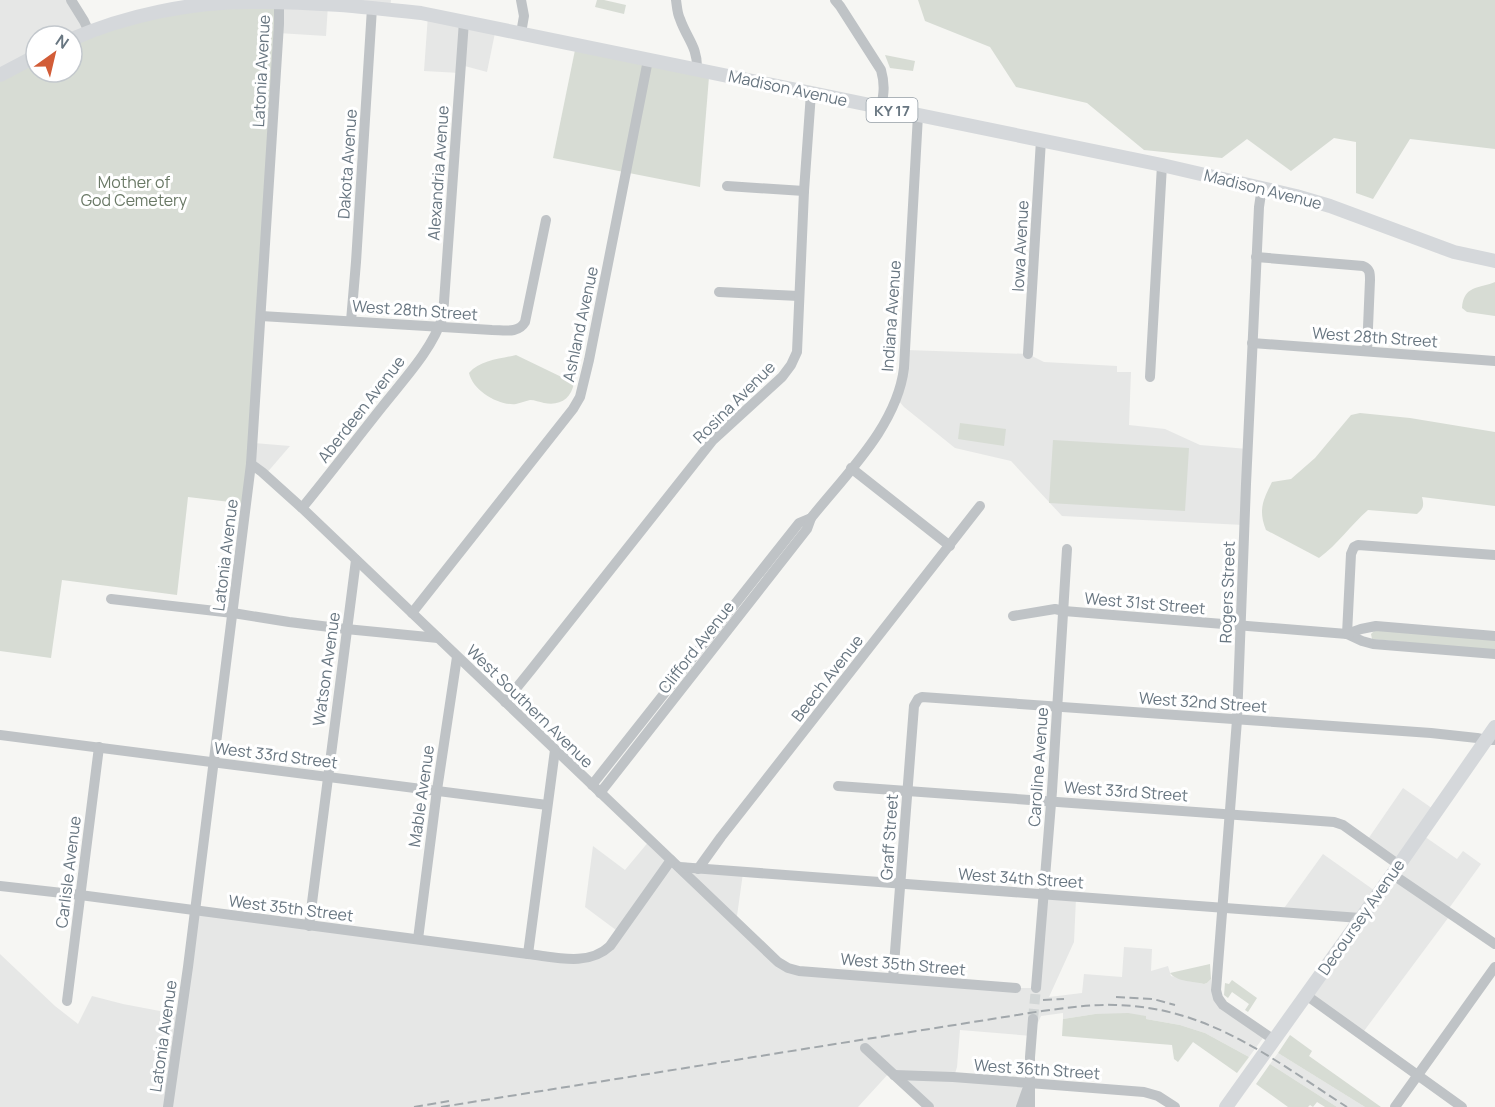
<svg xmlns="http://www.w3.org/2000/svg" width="1495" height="1107" font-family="Manrope,sans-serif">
	<rect width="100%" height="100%" fill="#f6f6f3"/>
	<g fill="#e6e7e6">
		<path d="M0,0H67L89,32L72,36H36V57L0,75Z"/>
		<path d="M304,0H391L390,10L328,5L326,36L278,33L279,3Z"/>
		<path d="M428,15L496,28L487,72L461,65L460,73L424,71Z"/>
		<path d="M906,350L1028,354L1044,362L1117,366V372H1131L1129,425L1165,429L1200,445L1248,449L1244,525L1062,516L1011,461L955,448L904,407L897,399Z"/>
		<path d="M253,443L290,446L265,475L251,464Z"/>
		<path d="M1403,788L1436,811L1421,834L1457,859L1463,851L1481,864L1447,911L1451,914L1361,1035L1306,995L1360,918L1282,911L1323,854L1378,893L1398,865L1366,842Z"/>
		<path d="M650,840L671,860L743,873L736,923L788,968L1016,988H1035L1043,895L1076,898L1074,942L1049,997L1082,993L1084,974L1122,977L1124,947L1152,949L1151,971L1168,966L1171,976L1204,984L1207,983L1211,979V990L1263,1038L1249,1057L1205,1033L1180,1025L1146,1019V1016L1095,1014L1063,1019V1013L1041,1016L1032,1036L960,1030L957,1067L954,1077L1030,1084V1107H929L890,1072L858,1107H0V954L55,1006L78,1024L92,996L123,1004L181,1015L194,911L591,957L620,933L585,907L593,846L625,870Z"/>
		<path d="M1278,1053L1365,1107H1337L1270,1064Z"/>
	</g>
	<g fill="#d7dcd4">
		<path d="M597,0H604L626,5L624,14L595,7Z"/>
		<path d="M918,0H1495V149L1410,139L1373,199L1356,193V142L1334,138L1291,171L1247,139L1222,158L1144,150L1087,103L1016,87L990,47L925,21Z"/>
		<path d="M279,3L247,504L188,497L177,595L62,580L51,658L0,651V75L36,56V72H72V39L150,14Z"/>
		<path d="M575,50L709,77L700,187L553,158Z"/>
		<path d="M885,55L915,61L913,71L890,68Z"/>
		<path d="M1495,282V316L1467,312L1462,308C1464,285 1478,289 1495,282Z"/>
		<path d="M516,355L574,383C571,399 560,406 544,403C539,402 535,400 530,400C525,401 521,403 516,404C499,406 473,391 469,373C480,360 500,359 516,355Z"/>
		<path d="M1360,413L1410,418L1495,432V506L1422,497C1424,505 1424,508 1417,514L1368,510C1351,525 1337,545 1319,558L1266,530C1258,510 1263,500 1272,482L1291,479L1315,458L1351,415Z"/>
		<path d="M960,423L1006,429L1004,446L958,439Z"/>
		<path d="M1053,440L1189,448L1185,511L1049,503Z"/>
		<path d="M1375,630L1495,639V651L1372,639L1371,634Z"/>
		<path d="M1210,964L1211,979L1207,983L1204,984C1193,981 1177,982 1170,973Z"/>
		<path d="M1232,980L1257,998L1248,1012L1245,1010L1249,1004L1232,992L1228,998L1224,995L1225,983L1229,984Z"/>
		<path d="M1128,1013L1146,1016V1019L1180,1025L1205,1033L1249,1057L1237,1073L1193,1042L1178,1062L1174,1059L1172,1045L1062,1036L1063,1019L1095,1014Z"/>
		<path d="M1290,1035L1312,1051L1309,1056L1381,1107H1365L1278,1053Z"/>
		<path d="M1270,1064L1337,1107H1325L1317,1102L1313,1107L1310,1105L1308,1107H1288L1256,1084Z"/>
	</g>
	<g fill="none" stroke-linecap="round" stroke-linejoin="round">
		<path stroke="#d2d6d6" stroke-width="10" stroke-dasharray="10 5" stroke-linecap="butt" d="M1033,1019L1036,988"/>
		<g stroke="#bfc3c6" stroke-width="10">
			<path d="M71,0L84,21L89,32"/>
			<path d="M676,0C677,6 677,13 680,19C687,39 698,47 697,70"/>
			<path d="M835,0L840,6L881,70C885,84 884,94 881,107"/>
			<path d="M521,33L524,16L521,0"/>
			<path d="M727,186L804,191"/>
			<path d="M1262,187L1259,207L1246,484L1237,720L1216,990L1218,998L1223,1005L1274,1040"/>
			<path d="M1256,257L1363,266C1370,269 1370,273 1370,280L1367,351"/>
			<path d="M719,292L799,296"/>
			<path d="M261,316L492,330C504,330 518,334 525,322L546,220"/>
			<path d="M351,321L356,262L372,8"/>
			<path d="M1252,343L1495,361"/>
			<path d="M1028,354L1041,140"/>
			<path d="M1150,377L1162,165"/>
			<path d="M251,464L262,472L302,508L778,962L788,968L799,971L1016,988"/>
			<path d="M851,468L950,546"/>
			<path d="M302,508C329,475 355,441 382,407C404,379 432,350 443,316L464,21"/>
			<path d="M111,599L233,613L289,622L346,629L438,638"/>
			<path d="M412,613L573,409L580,397L589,360L648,60"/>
			<path d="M1013,616L1055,609L1064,611L1347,634L1362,641L1373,644L1495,654"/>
			<path d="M1347,634L1351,554L1354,547L1358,545L1495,555"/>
			<path d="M1347,634L1361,629L1376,626L1495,636"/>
			<path d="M505,702L531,670L713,440L782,377L791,365L797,352L804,191L811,93"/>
			<path d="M0,735L547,805"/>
			<path d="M592,785L799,523L811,518"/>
			<path d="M838,786L1334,822L1343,825L1399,865"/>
			<path d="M600,793L807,529L811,518C846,474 897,426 904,368L918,115"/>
			<path d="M679,867L1360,918"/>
			<path d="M698,869L721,837L980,506"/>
			<path d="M1392,874L1495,944"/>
			<path d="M0,886L80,895L528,954C555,957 588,967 610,946L671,860"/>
			<path d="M309,926L356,560"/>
			<path d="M418,939L437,790L457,657"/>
			<path d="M528,954L555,750"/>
			<path d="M893,978L914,706L918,699L922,697L1431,733L1477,738L1486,740H1495"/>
			<path d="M1036,988L1052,791L1067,549"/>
			<path d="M1306,995L1462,1107"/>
			<path d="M67,1001L99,747"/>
			<path d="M865,1048L929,1107"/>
			<path d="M894,1075L953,1077L1144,1092L1158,1096L1175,1107"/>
			<path d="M168,1107L188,967L251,464L279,24V0"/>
			<path d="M1021,1107L1027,1090"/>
			<path d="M1030,1107V1057L1033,1019"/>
			<path d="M1395,1107L1495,967"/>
		</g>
		<g stroke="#d5d8db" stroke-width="14">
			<path d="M72,39C127,15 191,2 251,2C308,1 365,7 421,13L1162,165L1296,196L1330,206L1454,252L1495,261"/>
			<path d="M0,75L36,56"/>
			<path d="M1226,1107L1399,865L1495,727"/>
		</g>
		<g stroke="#a1a7ab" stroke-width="2" stroke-dasharray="9 4.5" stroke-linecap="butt">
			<path d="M1116,997L1153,999L1175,1005"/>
			<path d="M1043,1000L1064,999"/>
			<path d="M414,1107L449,1101"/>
			<path d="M441,1107L1042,1011C1067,1008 1091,1004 1115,1005C1209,1007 1272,1059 1347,1107"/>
		</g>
	</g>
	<g text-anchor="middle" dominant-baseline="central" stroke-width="6" stroke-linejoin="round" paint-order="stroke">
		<rect fill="#fff" stroke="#959fa7" stroke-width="1.5" x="866.5" y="98" width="51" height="24" rx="4.5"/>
		<g font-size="15" font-weight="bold" fill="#687681">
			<text x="892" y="110">KY 17</text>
		</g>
		<g font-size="16" fill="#687681" stroke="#fff">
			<text transform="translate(261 71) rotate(-87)">Latonia Avenue</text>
			<text transform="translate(788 88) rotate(12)">Madison Avenue</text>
			<text transform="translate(347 164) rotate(-86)">Dakota Avenue</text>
			<text transform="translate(438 173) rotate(-86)">Alexandria Avenue</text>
			<text transform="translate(1263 189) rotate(14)">Madison Avenue</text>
			<text transform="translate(1020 246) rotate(-87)">Iowa Avenue</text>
			<text transform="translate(415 310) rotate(4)">West 28th Street</text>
			<text transform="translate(891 316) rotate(-86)">Indiana Avenue</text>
			<text transform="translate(580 324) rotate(-78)">Ashland Avenue</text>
			<text transform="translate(1375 337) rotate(4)">West 28th Street</text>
			<text transform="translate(734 402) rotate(-45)">Rosina Avenue</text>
			<text transform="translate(361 409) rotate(-52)">Aberdeen Avenue</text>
			<text transform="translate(225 555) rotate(-83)">Latonia Avenue</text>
			<text transform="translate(1227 592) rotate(-88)">Rogers Street</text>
			<text transform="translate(1145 603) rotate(5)">West 31st Street</text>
			<text transform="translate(696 647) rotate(-52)">Clifford Avenue</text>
			<text transform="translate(326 669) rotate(-82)">Watson Avenue</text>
			<text transform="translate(827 678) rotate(-52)">Beech Avenue</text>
			<text transform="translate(1203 702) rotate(4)">West 32nd Street</text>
			<text transform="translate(530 706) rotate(44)">West Southern Avenue</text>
			<text transform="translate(276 755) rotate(7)">West 33rd Street</text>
			<text transform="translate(1038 767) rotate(-86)">Caroline Avenue</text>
			<text transform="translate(1126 791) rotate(4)">West 33rd Street</text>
			<text transform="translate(421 796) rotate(-82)">Mable Avenue</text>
			<text transform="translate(889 837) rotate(-86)">Graff Street</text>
			<text transform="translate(68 872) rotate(-83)">Carlisle Avenue</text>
			<text transform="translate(1021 878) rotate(4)">West 34th Street</text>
			<text transform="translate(291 908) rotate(7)">West 35th Street</text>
			<text transform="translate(1361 917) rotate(-55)">Decoursey Avenue</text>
			<text transform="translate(903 964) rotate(5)">West 35th Street</text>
			<text transform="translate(163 1036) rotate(-82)">Latonia Avenue</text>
			<text transform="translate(1037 1069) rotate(4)">West 36th Street</text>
		</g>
		<g font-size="16" fill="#6a7966" stroke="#fff">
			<text x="134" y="182">Mother of<tspan x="134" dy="18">God Cemetery</tspan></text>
		</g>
	</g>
	<g transform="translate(54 54) rotate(34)"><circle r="28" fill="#ffffff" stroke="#c3c8cd" stroke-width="1.5"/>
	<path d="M0-4.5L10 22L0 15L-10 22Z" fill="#d25c37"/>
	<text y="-9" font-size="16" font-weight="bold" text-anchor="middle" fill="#687681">N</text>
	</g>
</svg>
